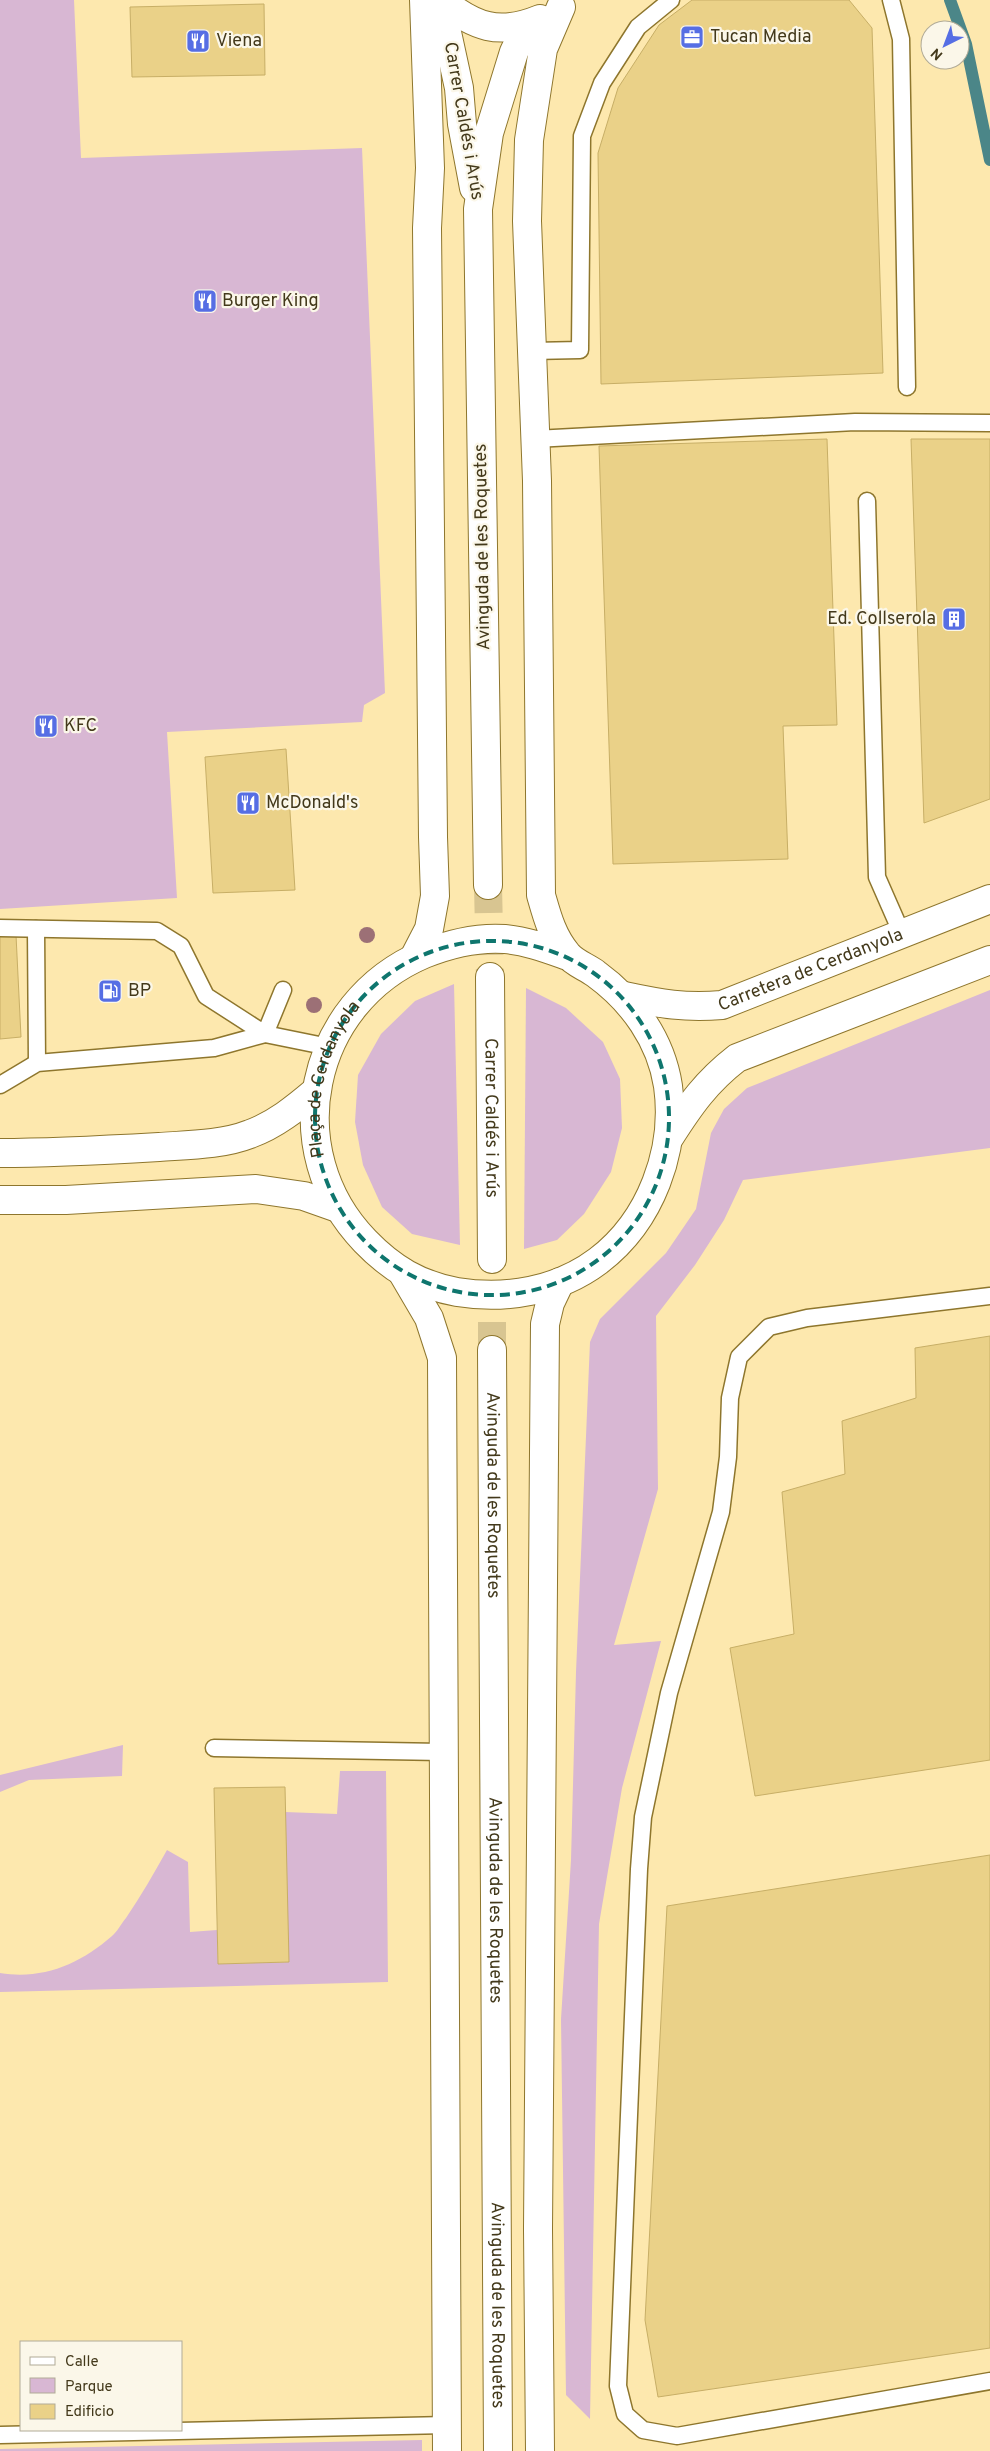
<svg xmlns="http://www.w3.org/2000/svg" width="990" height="2451" font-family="Overpass,sans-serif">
	<rect width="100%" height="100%" fill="#fde8ae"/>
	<g fill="#d8b7d3">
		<path d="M0,0H74L81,158L362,148L385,693L364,705L362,722L167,732L177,898L0,909Z"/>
		<path d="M454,984L460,1245L412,1234L382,1207L363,1165L355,1122L358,1075L381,1034L415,1001Z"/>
		<path d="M526,988L566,1008L603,1042L620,1079L622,1128L611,1172L584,1214L557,1240L524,1249Z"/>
		<path d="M990,990V1148L743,1180L724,1220L695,1265L656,1316L658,1489L614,1645L661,1641L622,1788L599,1924L590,2419L566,2395L561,2019L571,1860L576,1672L590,1342L600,1319L666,1253L696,1209L711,1133L724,1109L747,1088Z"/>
		<path d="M123,1745L122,1776L29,1780L0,1792V1775Z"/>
		<path d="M340,1771H386L388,1982L0,1992V1973C43,1980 80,1964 112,1936C117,1932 121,1924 126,1918C141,1896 154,1873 167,1850L188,1862L190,1932L217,1930L218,1964L288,1962L285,1812L337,1814Z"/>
		<path d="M422,2440V2451H0V2449Z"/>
	</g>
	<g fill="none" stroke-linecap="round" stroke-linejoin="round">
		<path stroke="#4b8688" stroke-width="12" d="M950,0L966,44L990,160"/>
	</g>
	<g fill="#ead188" stroke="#c7ae66">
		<path d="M692,0H849L872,28L883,373L601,384L598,153L618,88L659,25Z"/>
		<path d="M264,4L265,75L132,77L130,7Z"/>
		<path d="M827,439L837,725L783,726L788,859L613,864L599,446Z"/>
		<path d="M911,439H990V799L924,823Z"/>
		<path d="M286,749L295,890L213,893L205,757Z"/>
		<path d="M0,935H16L21,1037L0,1039Z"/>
		<path d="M990,1336V1760L755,1796L730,1648L794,1634L782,1492L845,1474L842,1421L916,1398L915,1348Z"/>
		<path d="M285,1787L289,1962L218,1964L214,1788Z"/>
		<path d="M990,1855V2348L658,2397L645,2320L667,1906Z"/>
	</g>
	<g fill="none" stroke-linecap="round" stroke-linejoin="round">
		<g stroke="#d8c591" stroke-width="28" stroke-dasharray="28 14" stroke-linecap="butt">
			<path d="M488,885L490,977"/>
			<path d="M492,1350V1259"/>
		</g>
		<g stroke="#8e762d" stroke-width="19">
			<g id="lane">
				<path d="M891,0L901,39L907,387"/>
				<path d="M532,351L580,350L582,136L602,83L638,27L671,0"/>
				<path d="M535,439L855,422L990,423"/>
				<path d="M867,501L877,877L902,934"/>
				<path d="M0,928L157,931L181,946L206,996L265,1034L283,990"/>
				<path d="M36,929L37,1063"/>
				<path d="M0,1085L37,1063L214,1048L265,1034L329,1047"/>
				<path d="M990,1296L807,1318L769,1327L739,1357L730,1398L728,1457L721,1512L669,1693L643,1817L639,1869L618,2386L625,2414L643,2430L677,2436L990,2381"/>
				<path d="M214,1748L442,1752"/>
				<path d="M0,2435L447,2425"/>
			</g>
		</g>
		<g stroke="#8e762d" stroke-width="30">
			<path id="street" d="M538,2229L540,2451"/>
		</g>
		<g stroke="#8e762d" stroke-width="30">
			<g id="secondary">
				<path d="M440,0L459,88L462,124L474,188"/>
				<path d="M441,0C474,27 499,36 540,19"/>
				<path id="s1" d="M561,7L543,49L529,140L527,221L537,481L541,895C547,916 552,936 567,954C574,963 587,967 596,974C633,1001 661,1040 668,1086C677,1150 651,1221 598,1261C558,1291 506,1300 457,1292C419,1285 392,1269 365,1241C278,1151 308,1003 424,954C449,944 477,937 505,939C527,941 548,949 568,956"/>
				<path d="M488,885L478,209L489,133L514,52L527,25"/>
				<path d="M414,958L429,929L435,896L433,837L427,228L430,168L424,0"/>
				<path id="s2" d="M490,977L492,1259"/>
				<path id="s3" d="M624,996C661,1004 685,1008 722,1005L990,899"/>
				<path d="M669,1138C690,1105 706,1082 737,1058L990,960"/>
				<path d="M0,1153C53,1153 106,1150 159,1147C188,1145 222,1145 250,1134C275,1125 296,1108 316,1091"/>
				<path d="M0,1200H66L256,1189L304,1196L338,1208"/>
				<path d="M402,1272L429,1318L442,1358L447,2451"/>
				<path id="s4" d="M492,1350L498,2451"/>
				<path d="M538,2229L545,1324L550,1303L560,1282"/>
			</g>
		</g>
		<use href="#lane" stroke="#fff" stroke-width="16"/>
		<use href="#street" stroke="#fff" stroke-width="28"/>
		<use href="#secondary" stroke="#fff" stroke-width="28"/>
	</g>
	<g fill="#9c7076">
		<circle cx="367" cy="935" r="8"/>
		<circle cx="314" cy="1005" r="8"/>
	</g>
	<path fill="none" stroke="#0f766e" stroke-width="4" stroke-dasharray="10 6" stroke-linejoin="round" d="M315 1118a177 177 0 1 1 354 0a177 177 0 1 1-354 0Z"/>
	<defs>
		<g id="office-square" transform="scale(1.25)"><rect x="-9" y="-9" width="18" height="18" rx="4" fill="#566ee4" stroke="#fbf7e9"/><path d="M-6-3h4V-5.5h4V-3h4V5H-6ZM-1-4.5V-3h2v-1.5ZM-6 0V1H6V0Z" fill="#fff"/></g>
		<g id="restaurant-square" transform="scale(1.25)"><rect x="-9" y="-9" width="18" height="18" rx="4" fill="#566ee4" stroke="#fbf7e9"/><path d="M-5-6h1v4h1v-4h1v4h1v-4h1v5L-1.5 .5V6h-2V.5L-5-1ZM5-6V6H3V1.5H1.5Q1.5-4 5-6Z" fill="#fff"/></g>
		<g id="building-square" transform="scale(1.25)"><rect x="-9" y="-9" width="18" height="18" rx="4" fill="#566ee4" stroke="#fbf7e9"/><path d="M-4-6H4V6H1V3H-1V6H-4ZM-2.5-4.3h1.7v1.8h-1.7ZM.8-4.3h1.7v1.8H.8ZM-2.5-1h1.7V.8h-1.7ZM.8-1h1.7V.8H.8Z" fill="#fff"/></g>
		<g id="fuel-square" transform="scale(1.25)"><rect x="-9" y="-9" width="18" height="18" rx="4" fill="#566ee4" stroke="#fbf7e9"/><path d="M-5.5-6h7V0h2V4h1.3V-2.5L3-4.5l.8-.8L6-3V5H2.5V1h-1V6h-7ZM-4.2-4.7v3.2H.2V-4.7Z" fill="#fff"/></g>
	</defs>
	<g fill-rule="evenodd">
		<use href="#office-square" x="692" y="37"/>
		<use href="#restaurant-square" x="198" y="41"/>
		<use href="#restaurant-square" x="205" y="301"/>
		<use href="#building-square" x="954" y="619"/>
		<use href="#restaurant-square" x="46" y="726"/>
		<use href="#restaurant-square" x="248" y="803"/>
		<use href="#fuel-square" x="110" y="991"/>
	</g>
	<g text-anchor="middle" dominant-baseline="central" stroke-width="4.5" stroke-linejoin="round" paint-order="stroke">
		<g font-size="18" fill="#43391b" stroke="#fbf7e9" text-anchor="start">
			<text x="710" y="37">Tucan Media</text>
			<text x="216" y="41">Viena</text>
			<text x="222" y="301">Burger King</text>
			<text x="936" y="619" text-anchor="end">Ed. Collserola</text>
			<text x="64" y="726">KFC</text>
			<text x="266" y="803">McDonald's</text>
			<text x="128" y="991">BP</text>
		</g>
		<g font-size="18" fill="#43391b" stroke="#fbf7e9">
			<text transform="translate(463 121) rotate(80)">Carrer Caldés i Arús</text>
			<text transform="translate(483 547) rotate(-91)">Avinguda de les Roquetes</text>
			<text stroke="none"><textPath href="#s3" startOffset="194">Carretera de Cerdanyola</textPath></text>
			<text stroke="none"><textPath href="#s1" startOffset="1761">Plaça de Cerdanyola</textPath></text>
			<text stroke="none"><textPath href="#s2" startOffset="141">Carrer Caldés i Arús</textPath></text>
			<text stroke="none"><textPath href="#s4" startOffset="145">Avinguda de les Roquetes</textPath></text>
			<text stroke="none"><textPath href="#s4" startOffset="550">Avinguda de les Roquetes</textPath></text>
			<text stroke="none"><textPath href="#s4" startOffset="955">Avinguda de les Roquetes</textPath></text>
		</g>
	</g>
	<rect x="20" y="2341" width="162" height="90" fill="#fbf7e9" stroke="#b1ab97"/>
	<rect x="30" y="2357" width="25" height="8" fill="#ffffff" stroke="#b1ab97"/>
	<text x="65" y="2366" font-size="15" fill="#43391b">Calle</text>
	<rect x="30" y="2378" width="25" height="15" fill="#d8b7d3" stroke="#b1ab97"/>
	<text x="65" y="2391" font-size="15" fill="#43391b">Parque</text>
	<rect x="30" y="2404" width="25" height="15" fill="#ead188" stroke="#b1ab97"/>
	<text x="65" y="2416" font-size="15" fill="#43391b">Edificio</text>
	<g transform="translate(945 45) rotate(222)"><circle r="24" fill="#fbf7e9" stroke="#b1ab97"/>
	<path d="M0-4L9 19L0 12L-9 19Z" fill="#566ee4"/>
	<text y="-8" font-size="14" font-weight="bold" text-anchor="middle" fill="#43391b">N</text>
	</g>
</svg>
